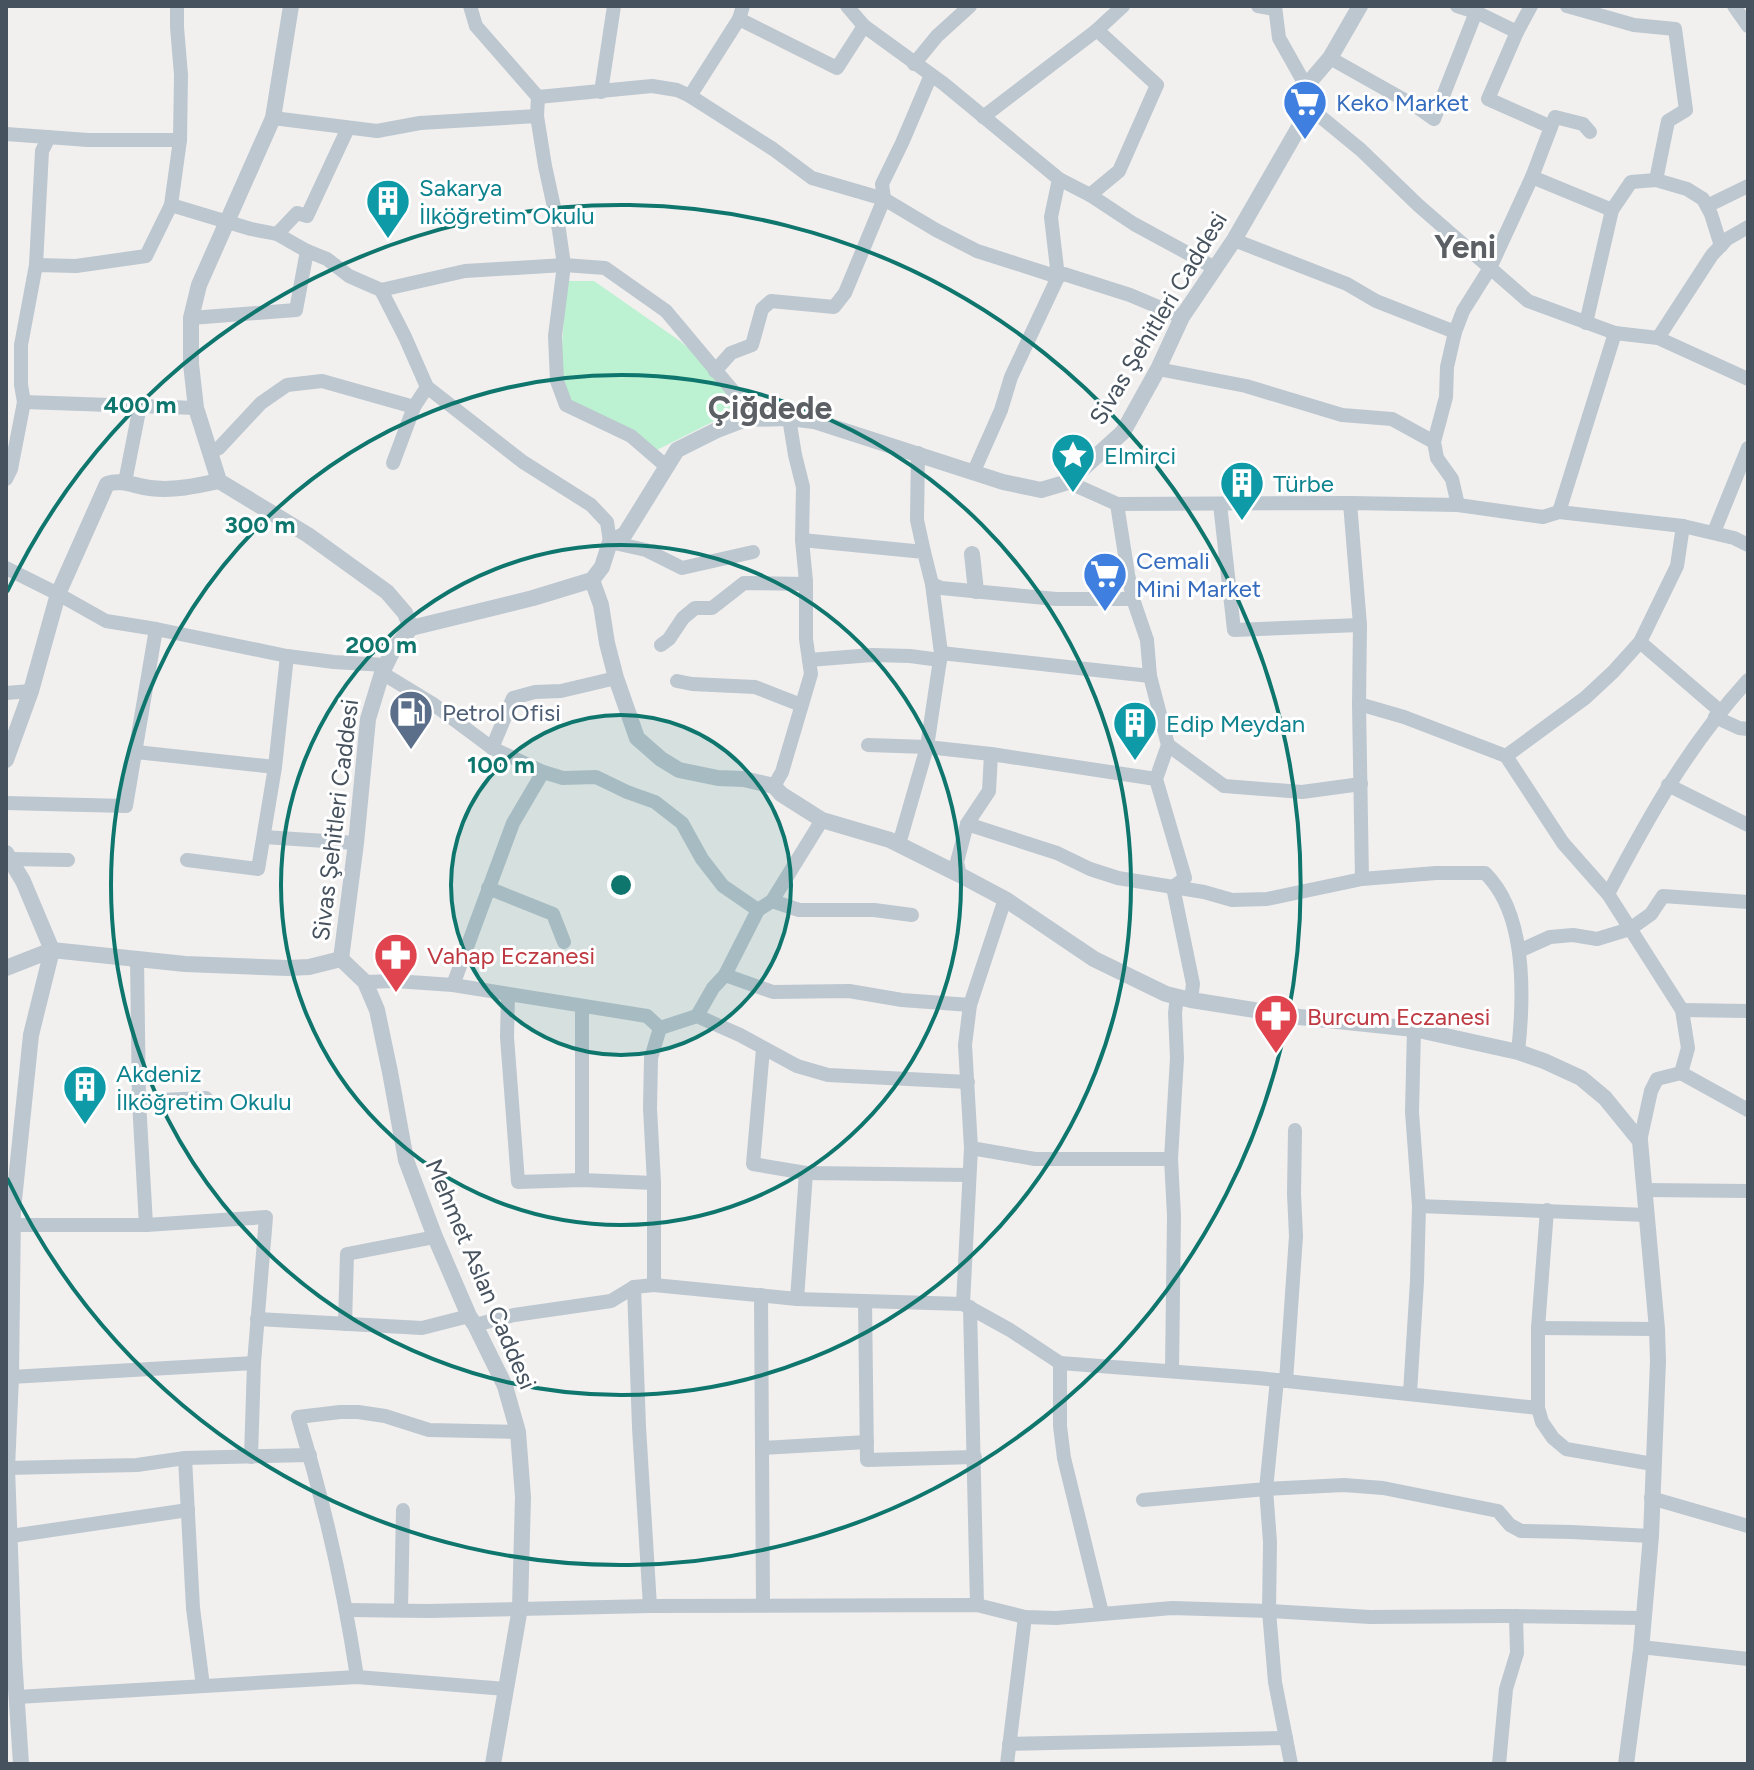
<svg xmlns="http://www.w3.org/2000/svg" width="1754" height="1770" font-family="Figtree,sans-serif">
	<rect width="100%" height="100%" fill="#f2efef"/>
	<path fill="#bcf2d2" d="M565,281H594L680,341L715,371L742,407L645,456C639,448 632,439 624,433C611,423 580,410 571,399C553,375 568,312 565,281Z"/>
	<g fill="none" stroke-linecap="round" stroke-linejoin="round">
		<g stroke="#bcc7cf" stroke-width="14">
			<path d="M470,6L476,26L538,97L537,116L545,166L559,230L564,265L555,336L557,381L566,405L631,436L667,467"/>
			<path d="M847,6L864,26L944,84L1059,179L1090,195L1134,224L1215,268"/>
			<path d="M1258,6L1274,9"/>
			<path d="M1275,6L1279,38L1306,86"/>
			<path d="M1457,6L1476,12L1517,32"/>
			<path d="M1567,6L1634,25L1675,29L1686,110L1668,121L1656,180"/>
			<path d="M1734,6L1748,26"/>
			<path d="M739,19L837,68L864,26"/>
			<path d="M1330,58L1417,107L1434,119L1476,12"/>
			<path d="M914,64L937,36L970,6"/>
			<path d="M601,92L614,6"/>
			<path d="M690,96L739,19L743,6"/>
			<path d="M538,97L652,86L677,90L690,96L773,149L812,178L884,199L936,230L977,251L1058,277L1064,274L1130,295L1182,317"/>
			<path d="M1310,108L1361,150L1418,205L1528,301L1615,333L1658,338L1748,379"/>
			<path d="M983,117L1097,30L1123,6"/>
			<path d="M273,118L377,131L420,123L537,116"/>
			<path d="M1551,127L1555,117L1583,124L1590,132"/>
			<path d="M6,134L88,140H180"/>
			<path d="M1532,177L1612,210"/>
			<path d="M1090,195L1119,171L1157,85L1097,30"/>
			<path d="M171,205L251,229L277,234L307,251L327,259L349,276L381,290L405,337L427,387L523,462L591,505L607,522L610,542L646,550L682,568L753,552"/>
			<path d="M1707,206L1748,186"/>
			<path d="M277,234L297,213L307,216L348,128"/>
			<path d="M1234,240L1347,284L1376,301L1455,332"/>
			<path d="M36,265L42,151L49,137"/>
			<path d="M381,290L465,271L564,265L605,268L666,311L738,397L746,419"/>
			<path d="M191,318L296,310L307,251"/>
			<path d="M1586,323L1612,210L1631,182L1656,180L1687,189L1703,199L1711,214L1721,246"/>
			<path d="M1658,338L1712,255L1727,239L1748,227"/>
			<path d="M1158,369L1246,386L1342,415L1392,419L1434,442"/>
			<path d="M715,371L731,353L752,345L762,309L771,301L834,307L845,293L884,199L882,184L902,143L931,75"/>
			<path d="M24,402L196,408"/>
			<path d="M210,452L219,448L261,403L287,385L322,381L414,407"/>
			<path d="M918,453L917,520L924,552"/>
			<path d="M393,463L414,407L427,387"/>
			<path d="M974,471L1001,410L1011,377L1058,277L1051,217L1059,179"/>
			<path d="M6,479L11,469L24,402L21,385V345L36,265L76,266L146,256L171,205L176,169L180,140L181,75L177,27V6"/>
			<path d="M125,482L140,406"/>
			<path d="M1068,482L1117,504L1128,574L1133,599L1147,640L1150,676L1168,745L1156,779L1185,878L1173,887L1193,984L1191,1000"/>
			<path d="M1350,503L1360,625L1359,704L1362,879"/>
			<path d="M1117,504L1350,503L1458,505L1543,517L1559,512L1683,526L1734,538L1748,545"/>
			<path d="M1220,504L1234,630L1360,625"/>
			<path d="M1458,505L1452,479L1437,458L1434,442L1446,397L1447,367L1455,332L1463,311L1490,268L1532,177L1551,127L1488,99L1517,32L1531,6"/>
			<path d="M1559,512L1615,333"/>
			<path d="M1714,532L1748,448"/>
			<path d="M802,540L924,552L932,584L941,653L927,747L991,754L1156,779"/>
			<path d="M6,568L58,594L106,621L156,629L287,656L334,662L385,665"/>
			<path d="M932,584L941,588L1056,599H1133"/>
			<path d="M1640,642L1720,711"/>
			<path d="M661,645L669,639L683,618L695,608H712L744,583L806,584"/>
			<path d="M941,653L1150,676"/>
			<path d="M809,660L872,655L910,656L940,660"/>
			<path d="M382,673L433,704L492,748L543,772L563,778L596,777L627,792L655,802L682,823L702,859L723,886L758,910"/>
			<path d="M677,681L692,684L755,687L801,705"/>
			<path d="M6,693L31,691"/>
			<path d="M1359,704L1404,717L1506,756L1563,843L1608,894L1682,1010L1688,1048L1681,1073L1657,1079L1651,1091L1640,1141"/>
			<path d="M1715,717L1739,728L1748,729"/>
			<path d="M868,745L927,747L899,844"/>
			<path d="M1168,745L1224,786L1302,792L1361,784"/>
			<path d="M492,748L513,698L535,692L561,691L616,678"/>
			<path d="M136,752L275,767"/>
			<path d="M1506,756L1585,698L1613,672L1640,642L1677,566L1683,526"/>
			<path d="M1668,785L1748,825"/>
			<path d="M774,786L782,772L811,674L806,639V581L802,540L803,487L795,455L789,418"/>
			<path d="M6,803L126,806L156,629"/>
			<path d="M967,824L1057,853L1090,869L1118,878L1204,892L1232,900L1267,899L1362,879L1436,873H1485C1527,914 1524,998 1518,1052"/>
			<path d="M264,837L356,843"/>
			<path d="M10,859L68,860"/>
			<path d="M187,860L258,869L275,767L287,656"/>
			<path d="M960,875L957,862L967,824L989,791L991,754"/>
			<path d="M488,888L553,914L564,942"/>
			<path d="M1608,894C1649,816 1688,746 1748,680"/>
			<path d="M772,901L799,910H874L912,915"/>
			<path d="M1519,951L1550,937L1573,935L1597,939L1630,929L1651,914L1663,896L1748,902"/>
			<path d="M137,958L139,1101L146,1225"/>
			<path d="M725,975L773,992L849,991L902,1000L970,1005"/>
			<path d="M365,982L395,981L453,985L647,1016L660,1028L697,1016L740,1035L797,1066L828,1075L968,1082"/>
			<path d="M453,985L513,823L543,772"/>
			<path d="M508,995L507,1037L518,1182L582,1180L654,1183"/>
			<path d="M582,1006V1180"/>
			<path d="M1682,1010L1748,1011"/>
			<path d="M697,1016L713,988L725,975L758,910L772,901L822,820"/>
			<path d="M763,1049L753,1164L806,1173L969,1175"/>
			<path d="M1681,1073L1748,1110"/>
			<path d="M139,1101L206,1098"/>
			<path d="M971,1148L1035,1159H1171"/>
			<path d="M1645,1190L1748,1191"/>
			<path d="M1419,1206L1647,1215"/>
			<path d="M13,1225H146L266,1217L254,1363L251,1457"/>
			<path d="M654,1285V1183L650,1108L651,1058L660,1028"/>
			<path d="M634,1287L639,1427L650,1606"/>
			<path d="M761,1295L763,1605"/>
			<path d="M797,1299L806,1173"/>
			<path d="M865,1301L867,1460L975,1457"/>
			<path d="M963,1304L971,1148L965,1045L970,1005L1005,899"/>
			<path d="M970,1307L977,1605"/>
			<path d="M257,1319L422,1328L469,1316"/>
			<path d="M345,1324L347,1254L435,1237"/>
			<path d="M475,1325L514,1315L611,1301L634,1287L654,1285L797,1299L963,1304L1010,1330L1060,1363L1258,1378L1538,1408L1542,1422L1553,1438L1566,1449L1653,1464"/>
			<path d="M1538,1328L1657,1329"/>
			<path d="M1060,1363V1426L1064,1458L1102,1613"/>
			<path d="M1172,1371L1174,1216L1171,1159L1177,1058L1175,1013L1177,997"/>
			<path d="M11,1377L254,1363"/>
			<path d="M1286,1381L1296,1236L1294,1194L1295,1130"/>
			<path d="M1410,1393L1417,1281L1419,1206L1412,1112L1414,1029"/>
			<path d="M1538,1408V1328L1547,1210"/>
			<path d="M762,1448L867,1442"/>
			<path d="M185,1458L193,1608L203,1686"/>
			<path d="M7,1468L137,1465L185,1458L310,1455"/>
			<path d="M1651,1498L1748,1526"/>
			<path d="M1143,1500L1266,1489L1277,1380"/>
			<path d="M11,1536L188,1510"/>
			<path d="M401,1609L403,1510"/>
			<path d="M346,1610L428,1611L650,1606L977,1605L1025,1617L1056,1618L1172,1608L1269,1611L1370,1617L1504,1616L1644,1618"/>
			<path d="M1641,1647L1748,1659"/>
			<path d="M357,1677C344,1590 324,1502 298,1417L340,1412H358L385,1416L429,1430L518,1432"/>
			<path d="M17,1697L357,1677L506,1689"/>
			<path d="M1009,1744L1286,1738"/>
			<path d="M1007,1764L1025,1617"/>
			<path d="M1291,1764L1275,1682L1269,1611L1270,1542L1266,1489L1344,1485L1383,1488L1498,1511L1510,1525L1521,1531L1571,1532L1651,1536"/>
			<path d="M1499,1764L1506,1689L1517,1653L1516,1616"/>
		</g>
		<g stroke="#bcc7cf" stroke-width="16">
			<path d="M291,6L273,118L199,285L191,318V364L196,408L219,481L308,535L387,592L405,613L411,628"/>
			<path d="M972,554L976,591"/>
			<path d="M592,580L601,605L607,643L616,678L637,738L661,759L679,770L718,778L744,779L774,786L781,794L822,820L890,840L960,875L1005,899L1094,959L1166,994L1191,1000L1299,1017L1414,1029L1518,1052L1544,1061L1581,1078L1605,1098L1640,1141L1657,1329L1658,1361L1651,1536L1641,1650L1626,1764"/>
			<path d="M6,760L31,691L58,594L107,484C122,479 134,486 150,488C173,491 196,486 219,481"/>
			<path d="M6,853L23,881L52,950L31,1035L13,1210L11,1377L7,1468L14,1658L21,1764"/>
			<path d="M341,959L356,843L368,719L382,673L393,650L411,628L533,598L592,580L602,567L610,542L625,534L677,450L717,430L746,419L789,418L814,421L1003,482L1041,490L1068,482L1123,432L1158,369L1182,317L1234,240L1310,108L1306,86L1330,58L1360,6"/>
			<path d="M341,959L365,982L377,1010L390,1072L406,1160L435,1237L469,1316L475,1325L505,1386L518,1432L523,1497L520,1608L493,1764"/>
			<path d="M6,968L52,950L185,964L288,968L309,967L341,959"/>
		</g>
	</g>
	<circle cx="621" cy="885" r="170" fill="#0f766e" fill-opacity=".12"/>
	<g fill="none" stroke="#0f766e" stroke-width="4">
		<circle cx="621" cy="885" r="170"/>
		<circle cx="621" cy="885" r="340"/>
		<circle cx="621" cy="885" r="510"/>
		<path d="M7 592A680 680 0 1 1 7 1178"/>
	</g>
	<defs>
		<g id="supermarket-pin" transform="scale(2.3)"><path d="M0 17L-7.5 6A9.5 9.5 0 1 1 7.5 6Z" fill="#3f7fe0" stroke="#fff"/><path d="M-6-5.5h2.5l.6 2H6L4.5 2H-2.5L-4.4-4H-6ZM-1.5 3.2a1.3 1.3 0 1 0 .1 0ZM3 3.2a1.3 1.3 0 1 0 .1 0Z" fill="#fff"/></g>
		<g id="building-pin" transform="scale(2.3)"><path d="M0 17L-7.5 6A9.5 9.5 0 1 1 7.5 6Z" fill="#0f9aa8" stroke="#fff"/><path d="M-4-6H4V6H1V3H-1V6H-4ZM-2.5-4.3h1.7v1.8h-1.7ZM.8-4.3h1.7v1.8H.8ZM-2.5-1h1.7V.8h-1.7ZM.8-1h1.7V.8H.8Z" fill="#fff"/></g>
		<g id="sight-pin" transform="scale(2.3)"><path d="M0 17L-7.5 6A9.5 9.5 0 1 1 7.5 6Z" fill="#0f9aa8" stroke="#fff"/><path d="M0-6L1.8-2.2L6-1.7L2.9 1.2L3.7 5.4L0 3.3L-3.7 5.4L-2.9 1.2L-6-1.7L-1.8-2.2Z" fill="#fff"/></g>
		<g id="fuel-pin" transform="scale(2.3)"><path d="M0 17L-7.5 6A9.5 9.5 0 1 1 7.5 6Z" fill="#5c6f8a" stroke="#fff"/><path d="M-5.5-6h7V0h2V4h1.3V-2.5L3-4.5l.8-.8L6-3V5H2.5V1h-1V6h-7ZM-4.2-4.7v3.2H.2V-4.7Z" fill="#fff"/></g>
		<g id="pharmacy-pin" transform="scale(2.3)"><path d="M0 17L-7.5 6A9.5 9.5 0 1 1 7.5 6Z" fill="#e0444e" stroke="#fff"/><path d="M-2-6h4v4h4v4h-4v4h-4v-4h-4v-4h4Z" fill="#fff"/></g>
	</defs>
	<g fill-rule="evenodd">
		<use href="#supermarket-pin" x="1305" y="102"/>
		<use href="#building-pin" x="388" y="201"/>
		<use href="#sight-pin" x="1073" y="455"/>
		<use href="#building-pin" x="1242" y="483"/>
		<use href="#supermarket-pin" x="1105" y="574"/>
		<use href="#fuel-pin" x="411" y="712"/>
		<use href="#building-pin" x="1135" y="723"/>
		<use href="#pharmacy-pin" x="396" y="955"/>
		<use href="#pharmacy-pin" x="1276" y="1016"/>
		<use href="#building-pin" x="85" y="1087"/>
	</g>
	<g text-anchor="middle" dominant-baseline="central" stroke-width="6" stroke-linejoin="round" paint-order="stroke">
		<g font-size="24" fill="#366cbe" stroke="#fff" text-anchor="start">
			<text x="1336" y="102">Keko Market</text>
			<text x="1136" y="560">Cemali<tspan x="1136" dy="28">Mini Market</tspan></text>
		</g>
		<g font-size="24" fill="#0d838f" stroke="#fff" text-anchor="start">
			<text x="419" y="187">Sakarya<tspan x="419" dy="28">İlköğretim Okulu</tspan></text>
			<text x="1104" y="455">Elmirci</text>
			<text x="1273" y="483">Türbe</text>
			<text x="1166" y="723">Edip Meydan</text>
			<text x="116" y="1073">Akdeniz<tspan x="116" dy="28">İlköğretim Okulu</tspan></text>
		</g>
		<g font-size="24" fill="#46525e" stroke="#fff">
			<text transform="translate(1158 318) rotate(-59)">Sivas Şehitleri Caddesi</text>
			<text transform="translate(335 820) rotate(-83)">Sivas Şehitleri Caddesi</text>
			<text transform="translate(481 1274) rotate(67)">Mehmet Aslan Caddesi</text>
		</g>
		<g font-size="24" fill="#4e5e75" stroke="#fff" text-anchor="start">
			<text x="442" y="712">Petrol Ofisi</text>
		</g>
		<g font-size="24" fill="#be3a42" stroke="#fff" text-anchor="start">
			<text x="427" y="955">Vahap Eczanesi</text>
			<text x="1307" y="1016">Burcum Eczanesi</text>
		</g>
		<g font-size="32" font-weight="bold" fill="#5c6065" stroke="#fff">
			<text x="1465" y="247">Yeni</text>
			<text x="770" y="408">Çiğdede</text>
		</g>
	</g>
	<circle cx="621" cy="885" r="12" fill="#0f766e" stroke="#fff" stroke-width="4"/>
	<g font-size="24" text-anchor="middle" font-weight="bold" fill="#0f766e" stroke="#fff" stroke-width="6" stroke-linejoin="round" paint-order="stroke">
		<text x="140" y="413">400 m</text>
		<text x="260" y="533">300 m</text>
		<text x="381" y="653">200 m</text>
		<text x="501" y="773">100 m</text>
	</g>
	<rect width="1754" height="1770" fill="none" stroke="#46525e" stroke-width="16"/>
</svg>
